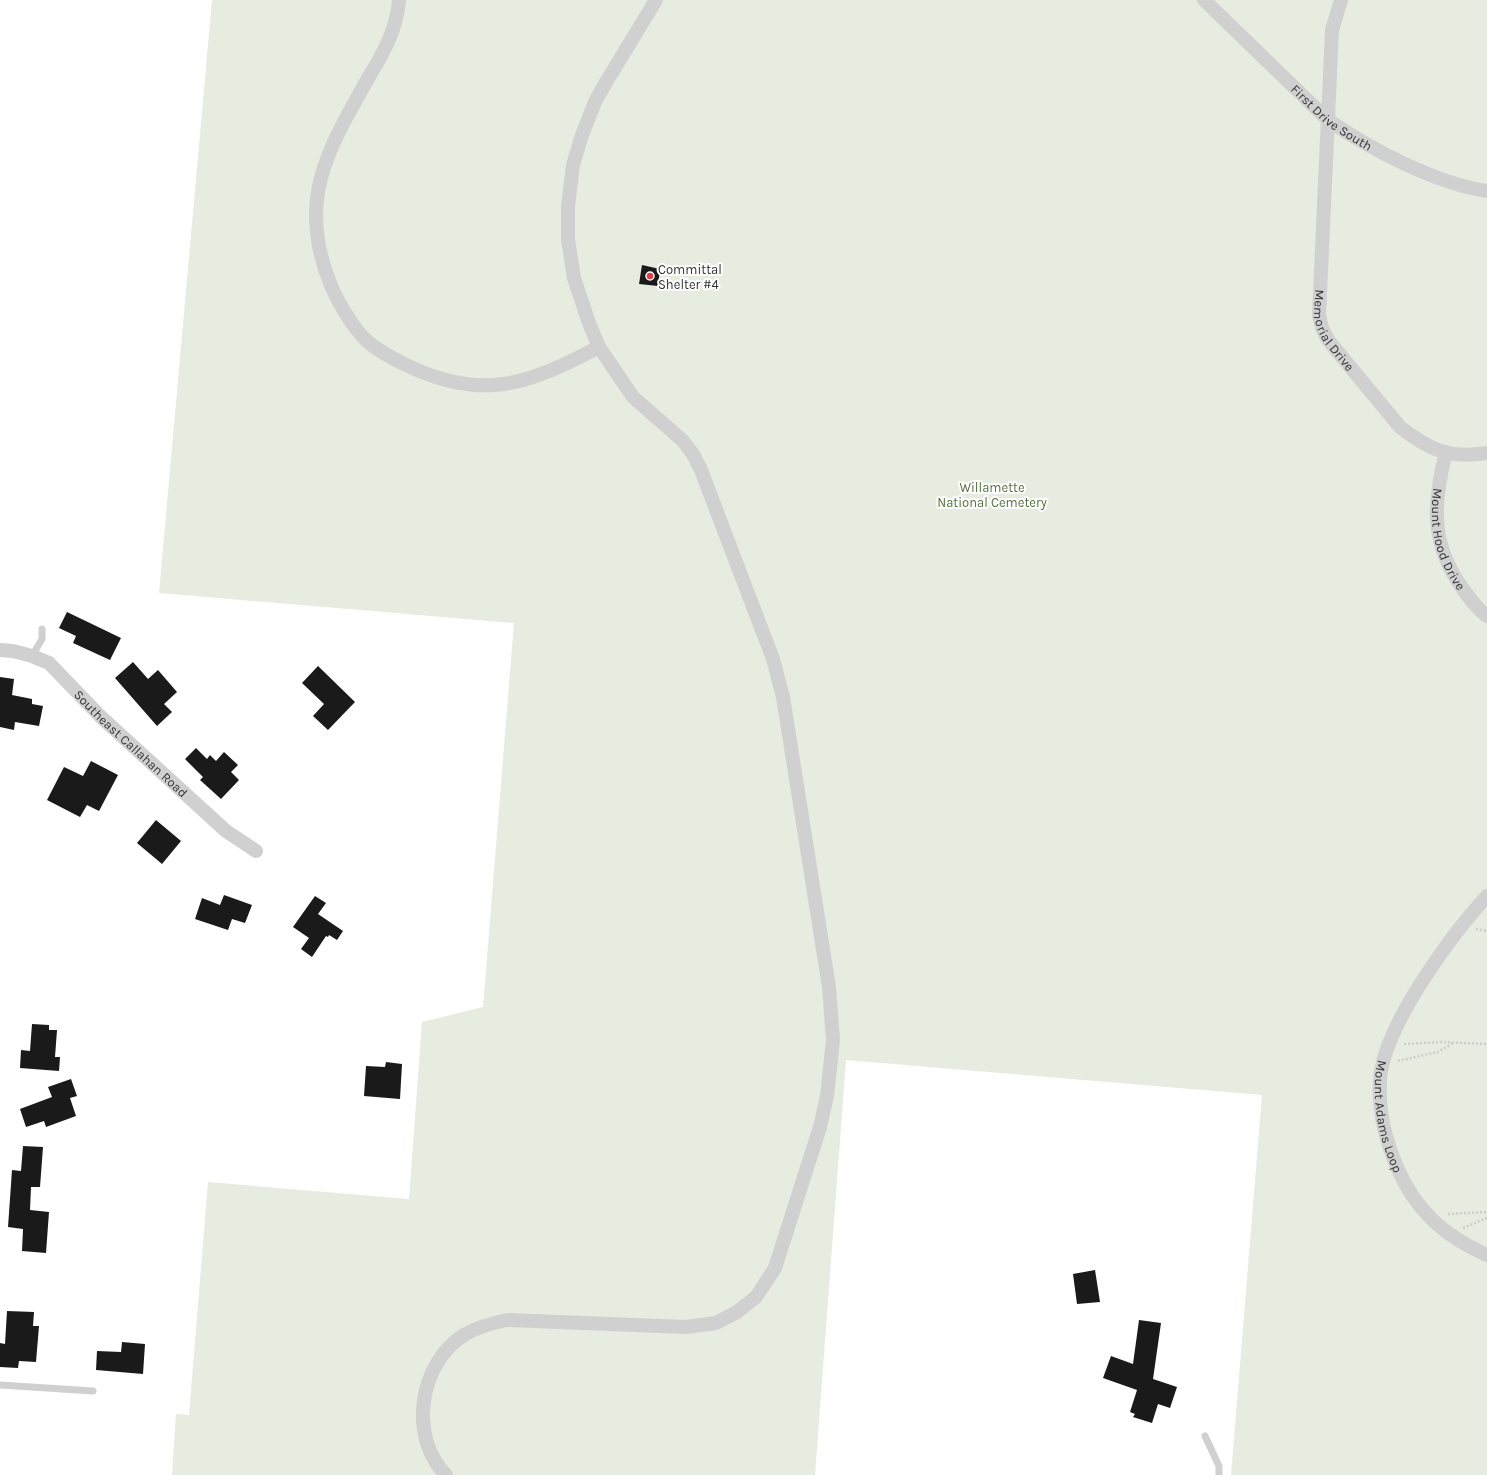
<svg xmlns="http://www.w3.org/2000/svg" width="1487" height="1475" font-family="Karla,sans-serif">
	<rect width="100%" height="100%" fill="#fff"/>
	<path fill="#e6ecdf" d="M212,0H1487V1475H1231L1262,1095L846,1060L815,1475H172L176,1414L189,1415L208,1182L409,1199L422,1022L483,1007L514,623L159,593Z"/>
	<g fill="#1a1a1a">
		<path d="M642,265L660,269L658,286L639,284Z"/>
		<path d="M67,612L121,638L110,660L73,643L76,636L59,628Z"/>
		<path d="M133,662L148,679L158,670L177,692L164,704L172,712L157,726L115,678Z"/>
		<path d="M318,666L355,702L328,730L313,716L324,704L302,683Z"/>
		<path d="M0,677L14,679L12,695L32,699V704L43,706L39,726L15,722L14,730L0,727Z"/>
		<path d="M196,748L207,759L210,755L216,761L224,752L238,765L231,772L239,780L221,799L200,780L203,777L185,759Z"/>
		<path d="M91,761L118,775L99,811L87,805L80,817L47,800L64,767L83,776Z"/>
		<path d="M156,820L181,841L162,864L137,843Z"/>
		<path d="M224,895L252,905L245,923L232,919L228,930L195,919L202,898L220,905Z"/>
		<path d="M315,896L326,903L318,914L343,931L337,940L329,935L328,937L326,936L312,957L301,949L309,938L293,927Z"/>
		<path d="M32,1024L49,1025V1030H57L55,1057H60L59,1071L20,1068L21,1050L30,1051Z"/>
		<path d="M386,1062L402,1064L400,1099L364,1096L366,1066L385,1067Z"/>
		<path d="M71,1079L77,1096L70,1098L76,1116L46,1127L44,1121L26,1127L20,1109L52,1097L48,1087Z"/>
		<path d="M23,1146L43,1147L40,1187H31L30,1210L49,1212L46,1253L22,1251L23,1229L8,1227L12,1170L21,1171Z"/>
		<path d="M1095,1270L1100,1302L1077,1304L1073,1274Z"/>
		<path d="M7,1311L34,1312L33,1326H39L36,1362L19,1361L18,1368L0,1367V1343L5,1344Z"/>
		<path d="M1139,1320L1161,1323L1153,1379L1177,1387L1170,1408L1158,1404L1152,1423L1133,1417L1135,1414L1130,1412L1137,1390L1103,1378L1111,1356L1133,1364Z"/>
		<path d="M122,1342L145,1344L143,1374L96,1370L97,1351L121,1352Z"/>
	</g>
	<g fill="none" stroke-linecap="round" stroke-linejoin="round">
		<g stroke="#cdcdcd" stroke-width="2.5" stroke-dasharray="2 2" stroke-linecap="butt">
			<path d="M1476,929L1487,931"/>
			<path d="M1404,1044L1442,1042L1487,1044"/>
			<path d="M1398,1061L1438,1052L1453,1043"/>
			<path d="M1448,1214L1487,1212"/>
			<path d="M1463,1228L1487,1218"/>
		</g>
		<g stroke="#d0d0d0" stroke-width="7">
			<path d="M32,656L42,639V629"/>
			<path d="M0,1385L93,1391"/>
			<path d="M1205,1436L1219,1466V1475"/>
		</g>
		<g stroke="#d0d0d0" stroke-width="14">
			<path d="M399,0C397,28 384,52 370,75C329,148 296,198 330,283C337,301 353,328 367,341C377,350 392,358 404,364C482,402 527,385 599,347"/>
			<path id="s1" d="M1204,0L1328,120C1370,149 1437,184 1487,191"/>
			<path id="s2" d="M1341,0L1332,30L1319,315L1322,328L1328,340L1400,427C1429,450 1450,459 1487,453"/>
			<path id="s3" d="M1446,452C1433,503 1430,544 1463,589C1470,599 1477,609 1487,616"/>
			<path id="s4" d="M0,650L13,651L32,656L49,663L101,717L226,831L256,851"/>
			<path id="s5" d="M1487,896C1451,935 1384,1026 1380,1079C1378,1110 1385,1139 1397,1167C1415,1210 1445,1237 1487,1255"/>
			<path d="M446,1475C408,1437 419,1363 464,1335C477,1327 492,1323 507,1320L686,1327L716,1323L737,1312L756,1297L775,1268L820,1127L827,1096L833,1040L829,987L783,697L773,659L701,470L693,454L682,440L633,397L599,347L589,323L574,278L568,239V206L573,165L582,135L595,102L605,84L656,0"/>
		</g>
	</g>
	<circle fill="#e63946" stroke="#fff" stroke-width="1.5" cx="650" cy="276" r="4"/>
	<g text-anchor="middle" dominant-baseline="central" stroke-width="4" stroke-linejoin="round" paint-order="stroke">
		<g font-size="13" fill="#333" stroke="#fff">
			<text stroke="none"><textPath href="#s1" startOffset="174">First Drive South</textPath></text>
			<text stroke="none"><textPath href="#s2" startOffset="336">Memorial Drive</textPath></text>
			<text stroke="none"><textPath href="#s3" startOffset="90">Mount Hood Drive</textPath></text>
			<text stroke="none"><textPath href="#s4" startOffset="166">Southeast Callahan Road</textPath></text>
			<text stroke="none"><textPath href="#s5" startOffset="253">Mount Adams Loop</textPath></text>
		</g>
		<g font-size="13" fill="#333" stroke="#fff" text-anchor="start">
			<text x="658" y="269">Committal<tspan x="658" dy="15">Shelter #4</tspan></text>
		</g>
		<g font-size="13" fill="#56703f" stroke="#fff">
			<text x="992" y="487">Willamette<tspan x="992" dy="15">National Cemetery</tspan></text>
		</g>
	</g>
</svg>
